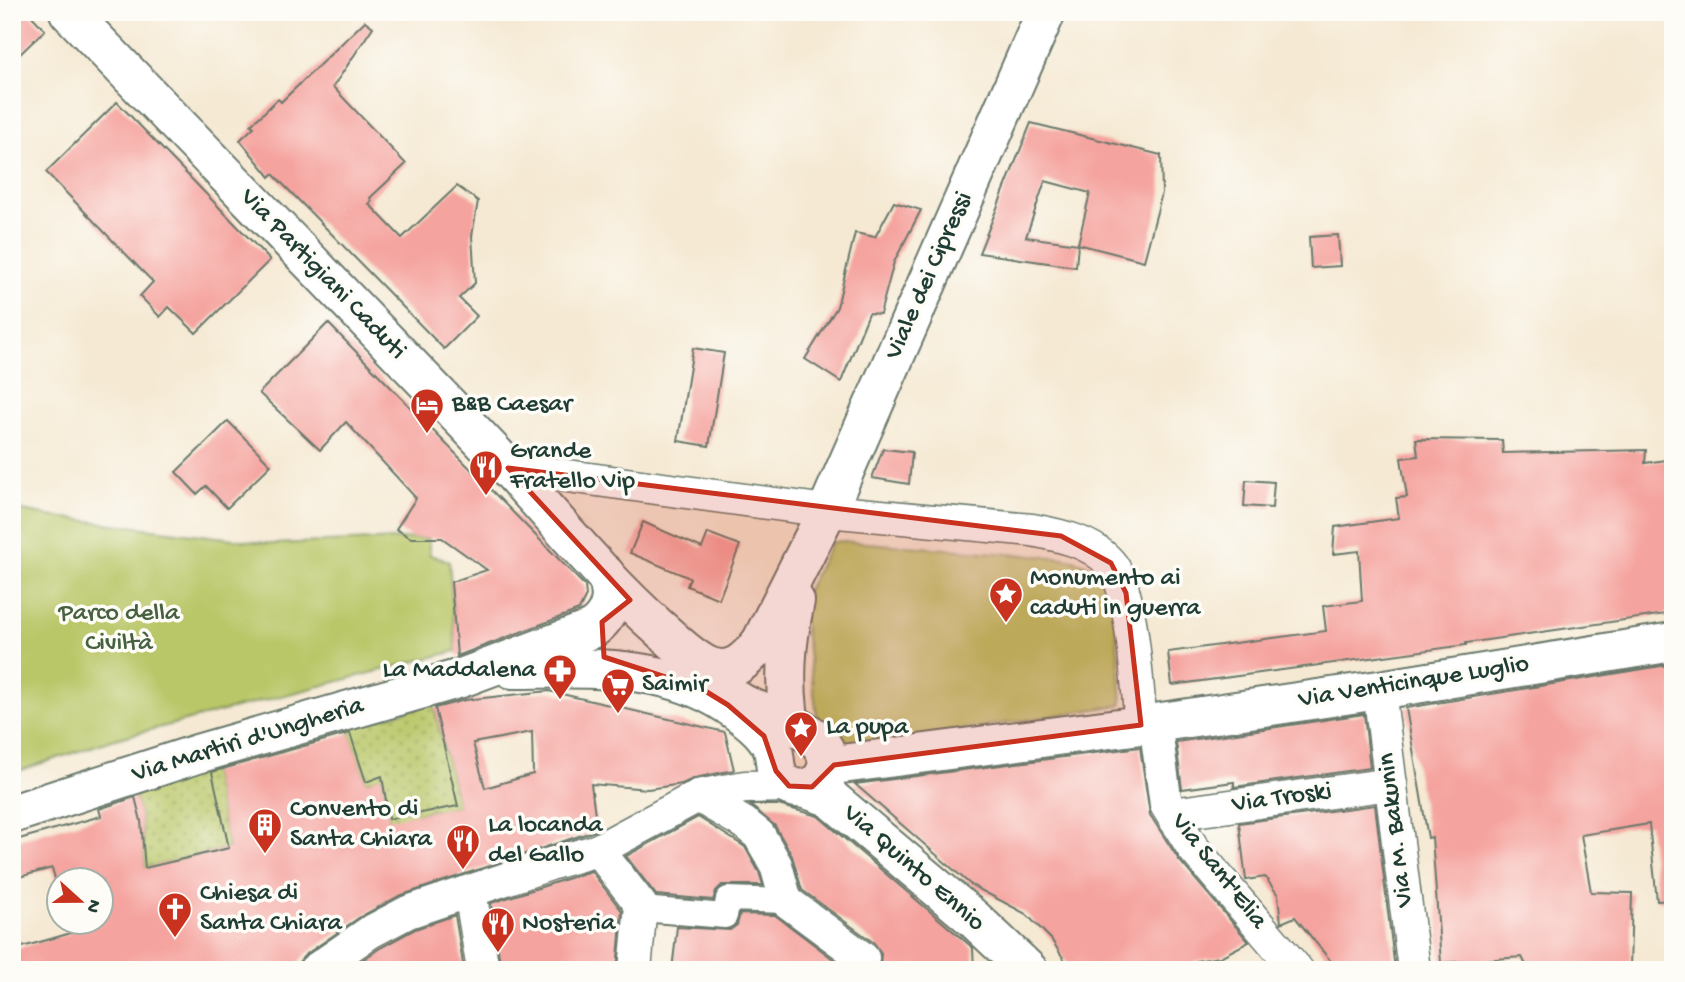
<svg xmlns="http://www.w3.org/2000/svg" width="1685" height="982" font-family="'Gochi Hand',sans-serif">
	<defs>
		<pattern id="grass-dots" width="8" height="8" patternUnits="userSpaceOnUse" patternTransform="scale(1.75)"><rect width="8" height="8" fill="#bac769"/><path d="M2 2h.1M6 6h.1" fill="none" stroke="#97a357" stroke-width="1.8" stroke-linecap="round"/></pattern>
	</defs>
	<rect width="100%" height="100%" fill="#fdfcf7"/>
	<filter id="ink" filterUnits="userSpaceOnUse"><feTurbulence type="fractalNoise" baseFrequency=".0143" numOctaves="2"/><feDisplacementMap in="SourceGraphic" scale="14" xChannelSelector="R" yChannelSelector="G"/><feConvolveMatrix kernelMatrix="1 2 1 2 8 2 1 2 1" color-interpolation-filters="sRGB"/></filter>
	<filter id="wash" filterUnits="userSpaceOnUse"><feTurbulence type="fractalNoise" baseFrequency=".00686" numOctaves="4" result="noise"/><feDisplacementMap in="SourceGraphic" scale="28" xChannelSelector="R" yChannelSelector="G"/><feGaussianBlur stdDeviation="1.57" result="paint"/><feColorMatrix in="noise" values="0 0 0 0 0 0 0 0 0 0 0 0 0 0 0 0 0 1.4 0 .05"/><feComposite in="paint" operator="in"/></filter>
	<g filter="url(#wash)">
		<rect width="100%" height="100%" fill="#f5e9d3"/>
		<g fill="url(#grass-dots)" stroke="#6c824e" stroke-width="2">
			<path d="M433,703L458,806L419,813L391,829L382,777L366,782L348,728Z"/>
			<path d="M211,767L229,848L145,868L141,821L133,790Z"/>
		</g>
		<g fill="#bac769" stroke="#6c824e" stroke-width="2">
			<path d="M12,509L49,516L273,544L428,538L430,555L449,561L456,651L115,739L12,773Z"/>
			<path d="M841,541L1064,558C1079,561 1092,565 1102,577C1117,595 1120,679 1122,705L872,744H846L838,741L818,722L801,602L831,543Z"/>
		</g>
		<g id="blocks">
			<g fill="#f5a39e" fill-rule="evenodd">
				<path d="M12,12H28L45,30L12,62Z"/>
				<path d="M365,21L373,27L333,87L406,164L370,198L372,201L369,204L402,238L457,186L478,201L472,236L475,283L459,298L477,316L444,349L273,174L270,177L240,140L254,127L251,125L278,99L281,102Z"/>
				<path d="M117,102L270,260L196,333L169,307L160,317L140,296L153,282L46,172Z"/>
				<path d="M1031,123L1161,155L1162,193L1144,261L1078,244L1076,267L979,253ZM1045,181L1090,193L1078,244L1026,237Z"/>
				<path d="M894,202L921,210L894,262L880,314L869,313L841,382L805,359L837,307L855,233L875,237Z"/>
				<path d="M1338,235L1340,266L1311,268L1309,237Z"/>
				<path d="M328,323L585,586L586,596L579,610L457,656L451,582L487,570L442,538H411L396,529L416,498L346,422L320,450L259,393Z"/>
				<path d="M693,348L724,353L709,446L678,441Z"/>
				<path d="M228,421L271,465L227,508L206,486L197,494L176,472Z"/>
				<path d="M1416,439L1502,440L1503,453L1646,450L1645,463L1673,459V613L1466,643V645L1172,685L1168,652L1326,631L1323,606L1362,601L1359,551L1333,554L1335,527L1399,518L1396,498L1407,497L1401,458L1418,456Z"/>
				<path d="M883,449L912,452L909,484L872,478Z"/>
				<path d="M1246,480L1274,482L1272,508L1244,506Z"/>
				<path d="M643,522L702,548L708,533L740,545L719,599L687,586L690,578L630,553Z"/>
				<path d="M1673,664V900L1657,901L1649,824L1581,835L1591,892L1632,893L1630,970L1528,969L1522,957L1441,963L1432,837L1428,838L1406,708Z"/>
				<path d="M549,691L725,732L734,770L695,778L682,784L648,789L591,784L597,830L399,896L360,917L305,955L299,962L297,970H12V950L71,933L67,922H102V880H60V896L52,868L12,879V841L101,816L99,809L135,797L141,821L145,868L229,848L212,772L350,733L366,782L382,776L389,819L458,806L435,708L465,700ZM532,732L533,774L485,788L473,743Z"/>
				<path d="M1364,714L1370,768L1234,787V782L1182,789L1176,742Z"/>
				<path d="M1140,747L1150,815L1179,860L1249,942L1220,957L1196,961L1184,970H1071L1051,939L1026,914L971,885L855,784Z"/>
				<path d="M750,805H778L818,816L973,948L974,970H886L880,965L881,953L874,943L802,890L792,856L775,826Z"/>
				<path d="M1375,805L1395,970H1338L1295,917L1281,923L1278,895L1265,877L1246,880L1239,823Z"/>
				<path d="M698,817L745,847L759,872L763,885H722L716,891L713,900L656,895L626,856Z"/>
				<path d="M591,871L622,911L617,970H501L491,903Z"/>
				<path d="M740,914L775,915L841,965V970H672L677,927L730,930L737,925Z"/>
				<path d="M455,915L464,970H348L380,948L415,929Z"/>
			</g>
		</g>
	</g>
	<g filter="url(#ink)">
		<use href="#blocks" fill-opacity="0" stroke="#6a796c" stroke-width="2"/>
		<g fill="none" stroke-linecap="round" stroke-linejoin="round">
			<g stroke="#6a796c" stroke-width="28">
				<path id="pedestrian" d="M642,909L725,916L728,899L786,901"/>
			</g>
			<g stroke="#6a796c" stroke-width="35">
				<g id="minor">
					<path d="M508,468L827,511L1032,530C1058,535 1091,541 1110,563C1133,587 1137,688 1141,725"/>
					<path d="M1379,690L1414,970"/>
					<path d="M1155,722L1166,805L1193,848L1297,970"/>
					<path d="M698,796L744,823L759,835L776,865L786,901L863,958L859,970"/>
					<path d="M1172,814L1391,784"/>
					<path d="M598,850L641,905L635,970"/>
					<path d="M470,891L483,970"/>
					<path d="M315,970L370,932L408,912L550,864L598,850L698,796L745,787L789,786"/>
				</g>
			</g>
			<g stroke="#6a796c" stroke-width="42">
				<g id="tertiary">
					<path d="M69,12C216,165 364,316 510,470C559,523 605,580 659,628C673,640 687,655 704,664C730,678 746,661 761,642L827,511L1046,12"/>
					<path d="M512,669C585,669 664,662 728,705C744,716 766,731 773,750C776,760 774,772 781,780C796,796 823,788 827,767C834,729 764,717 740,702C722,691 707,673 693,658"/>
					<path d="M790,724C783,681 786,643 795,601"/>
					<path d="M806,789L829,797L974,919L1028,970"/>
					<path d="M829,797L825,788V773L834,765L1141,725L1379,690L1673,642"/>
					<path d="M12,814L197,754L461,678L592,629C611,616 616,594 605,574"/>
				</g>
			</g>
			<use href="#pedestrian" stroke="#fff" stroke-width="24"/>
			<use href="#minor" stroke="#fff" stroke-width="32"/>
			<use href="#tertiary" stroke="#fff" stroke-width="38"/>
		</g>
	</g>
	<path fill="#c8321e" fill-opacity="0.2" stroke="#c8321e" stroke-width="5" stroke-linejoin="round" d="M508,468L1061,536L1111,563L1126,593L1141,725L834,765L812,787L789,786L776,771L764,736L728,705L702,689L604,657L602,622L630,600Z"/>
	<defs>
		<g id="hotel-pin" transform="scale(1.75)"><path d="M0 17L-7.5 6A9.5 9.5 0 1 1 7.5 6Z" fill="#c8321e" stroke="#fdfcf7"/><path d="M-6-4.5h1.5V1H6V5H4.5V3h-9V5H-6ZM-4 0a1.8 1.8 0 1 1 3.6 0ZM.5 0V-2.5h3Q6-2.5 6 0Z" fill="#fff"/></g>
		<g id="restaurant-pin" transform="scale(1.75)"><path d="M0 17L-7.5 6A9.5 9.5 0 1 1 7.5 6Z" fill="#c8321e" stroke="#fdfcf7"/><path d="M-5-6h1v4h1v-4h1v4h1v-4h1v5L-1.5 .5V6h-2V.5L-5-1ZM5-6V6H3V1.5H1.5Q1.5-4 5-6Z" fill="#fff"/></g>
		<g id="sight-pin" transform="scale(1.75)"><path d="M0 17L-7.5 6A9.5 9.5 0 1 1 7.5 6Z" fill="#c8321e" stroke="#fdfcf7"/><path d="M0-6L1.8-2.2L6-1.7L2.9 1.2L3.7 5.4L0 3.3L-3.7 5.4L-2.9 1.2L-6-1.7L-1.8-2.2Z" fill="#fff"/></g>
		<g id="pharmacy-pin" transform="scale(1.75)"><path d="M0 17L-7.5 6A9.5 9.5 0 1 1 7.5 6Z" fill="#c8321e" stroke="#fdfcf7"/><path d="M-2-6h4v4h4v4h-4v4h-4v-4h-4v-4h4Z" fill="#fff"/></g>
		<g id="supermarket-pin" transform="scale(1.75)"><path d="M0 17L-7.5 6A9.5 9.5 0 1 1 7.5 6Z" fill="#c8321e" stroke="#fdfcf7"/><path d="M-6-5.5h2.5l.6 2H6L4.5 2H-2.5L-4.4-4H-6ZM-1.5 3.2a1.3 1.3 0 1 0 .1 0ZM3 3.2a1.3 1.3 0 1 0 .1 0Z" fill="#fff"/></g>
		<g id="building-pin" transform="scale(1.75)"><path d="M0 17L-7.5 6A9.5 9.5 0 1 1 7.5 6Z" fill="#c8321e" stroke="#fdfcf7"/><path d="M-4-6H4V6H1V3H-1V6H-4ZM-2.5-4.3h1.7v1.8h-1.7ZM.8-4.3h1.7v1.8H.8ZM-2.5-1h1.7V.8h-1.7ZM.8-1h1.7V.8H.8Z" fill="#fff"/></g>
		<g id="church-pin" transform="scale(1.75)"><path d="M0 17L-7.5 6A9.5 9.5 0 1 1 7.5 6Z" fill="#c8321e" stroke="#fdfcf7"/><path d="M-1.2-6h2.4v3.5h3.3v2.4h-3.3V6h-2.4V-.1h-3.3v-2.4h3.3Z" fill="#fff"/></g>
	</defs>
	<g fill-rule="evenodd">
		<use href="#hotel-pin" x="427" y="405"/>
		<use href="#restaurant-pin" x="486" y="467"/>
		<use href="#sight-pin" x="1006" y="594"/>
		<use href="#pharmacy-pin" x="560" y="671"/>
		<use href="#supermarket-pin" x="618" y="685"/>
		<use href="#sight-pin" x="801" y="728"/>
		<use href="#building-pin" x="265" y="825"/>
		<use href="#restaurant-pin" x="463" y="841"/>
		<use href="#church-pin" x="175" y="909"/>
		<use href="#restaurant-pin" x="498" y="924"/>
	</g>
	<g text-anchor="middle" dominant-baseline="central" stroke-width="7" stroke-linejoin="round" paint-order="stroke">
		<g font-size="26" fill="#1f3d34" stroke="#fdfcf7">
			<text transform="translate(322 275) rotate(46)">Via Partigiani Caduti</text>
			<text transform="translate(930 276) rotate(-66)">Viale dei Cipressi</text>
			<text transform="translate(1414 683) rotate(-9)">Via Venticinque Luglio</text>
			<text transform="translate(248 741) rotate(-17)">Via Martiri d'Ungheria</text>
			<text transform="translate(1282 799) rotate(-8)">Via Troski</text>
			<text transform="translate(1397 830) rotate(-97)">Via M. Bakunin</text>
			<text transform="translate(913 869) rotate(41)">Via Quinto Ennio</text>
			<text transform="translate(1218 872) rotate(52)">Via Sant'Elia</text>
		</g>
		<g font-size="26" fill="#1f3d34" stroke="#fdfcf7" text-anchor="start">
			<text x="452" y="405">B&amp;B Caesar</text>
			<text x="510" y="452">Grande<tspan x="510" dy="30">Fratello Vip</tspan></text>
			<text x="1030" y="579">Monumento ai<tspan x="1030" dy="30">caduti in guerra</tspan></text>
			<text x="536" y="671" text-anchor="end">La Maddalena</text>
			<text x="642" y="685">Saimir</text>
			<text x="826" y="728">La pupa</text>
			<text x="290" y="810">Convento di<tspan x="290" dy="30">Santa Chiara</tspan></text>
			<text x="488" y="826">La locanda<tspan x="488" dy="30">del Gallo</tspan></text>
			<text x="200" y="894">Chiesa di<tspan x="200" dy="30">Santa Chiara</tspan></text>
			<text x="522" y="924">Nosteria</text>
		</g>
		<g font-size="26" fill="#466041" stroke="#fdfcf7">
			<text x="119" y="614">Parco della<tspan x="119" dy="30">Civiltà</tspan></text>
		</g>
	</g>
	<rect width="1685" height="982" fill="none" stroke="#fdfcf7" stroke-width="42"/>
	<g transform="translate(80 901) rotate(111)"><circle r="33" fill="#fdfcf7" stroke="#a4b0a9" stroke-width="2"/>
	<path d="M0-5L12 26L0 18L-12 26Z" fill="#c8321e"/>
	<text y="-10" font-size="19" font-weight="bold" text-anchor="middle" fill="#1f3d34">N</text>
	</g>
</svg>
